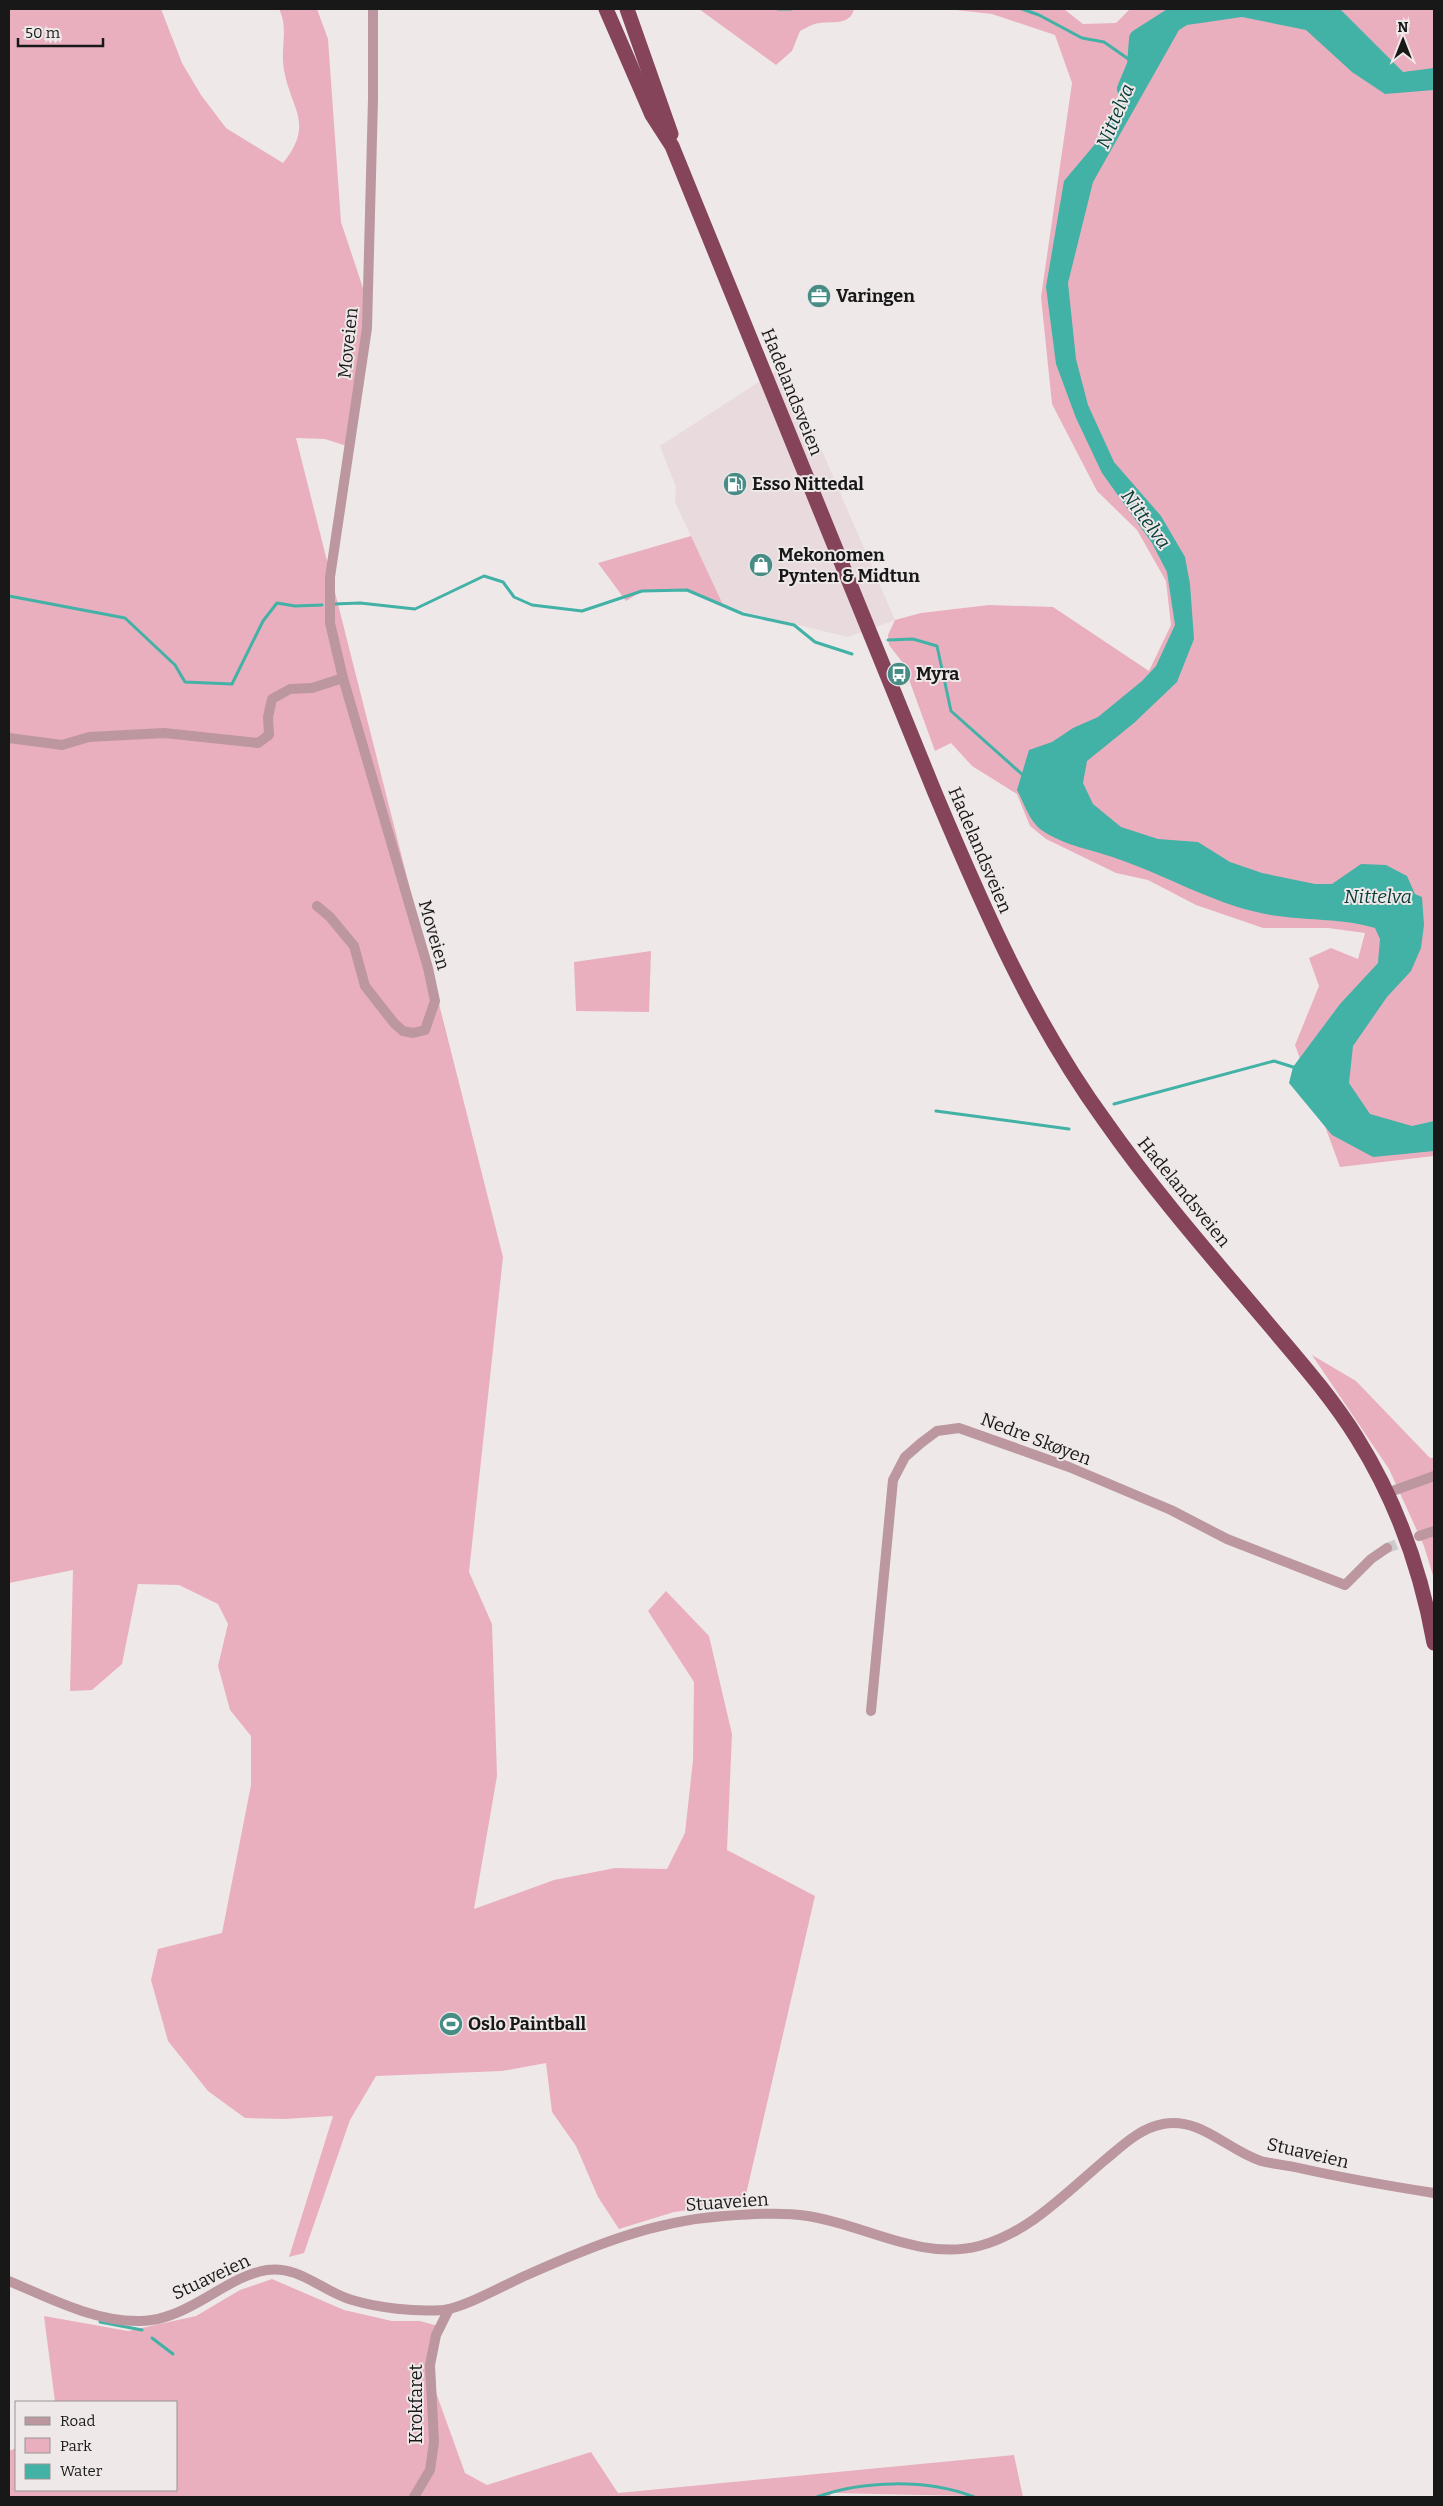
<svg xmlns="http://www.w3.org/2000/svg" width="1443" height="2506" font-family="Bitter,serif">
	<rect width="100%" height="100%" fill="#eee8e9"/>
	<path fill="#e8dadd" d="M785,365L895,620L848,637L724,607L675,502L676,487L660,446Z"/>
	<g fill="#eaafbf">
		<path d="M9,9H161L182,63L201,95L226,128L283,163C315,123 291,110 284,70C280,49 289,28 279,9H317L328,39L341,222L369,306L353,448L325,439L296,438L503,1257L469,1572L492,1624L497,1776L474,1909L554,1880L615,1868L667,1869L685,1833L693,1760L694,1682L648,1611L666,1591L709,1636L732,1734L727,1850L815,1896L744,2203L674,2212L619,2229L598,2197L576,2146L552,2112L546,2063L502,2071L376,2076L350,2120L304,2253L289,2257L333,2116L284,2119L245,2118L208,2091L168,2041L151,1980L158,1949L222,1933L251,1785V1736L230,1710L218,1666L228,1624L218,1604L179,1585L138,1584L122,1664L92,1690L70,1691L73,1570L9,1583Z"/>
		<path d="M699,9H854C850,26 832,21 819,23C812,24 806,28 800,31L792,51L776,65Z"/>
		<path d="M947,9H1064L1083,24L1116,23L1130,9H1434V1156L1340,1167L1295,1045L1319,986L1309,958L1331,948L1358,959L1365,933L1328,928H1263L1196,905L1148,880L1116,873L1046,839L1030,826L1017,794L972,766L951,743L935,751L903,663L889,645L888,635L895,620L921,613L989,605L1053,607L1149,671L1171,625L1166,581L1137,530L1097,491L1052,404L1041,297L1072,83L1055,35L992,14Z"/>
		<path d="M691,536L724,607L687,590L642,591L626,601L598,563Z"/>
		<path d="M651,951L649,1012L576,1011L574,962Z"/>
		<path d="M1312,1355L1356,1381L1430,1458H1434V1579L1424,1546L1389,1469Z"/>
		<path d="M272,2279L344,2310L392,2321H420L438,2326L435,2340L434,2387L465,2473L487,2485L591,2452L618,2493L1014,2455L1023,2497L832,2493L829,2497H9V2451L16,2448V2490H176V2402H55L44,2316L128,2331L196,2316L240,2290Z"/>
	</g>
	<path fill="#42b1a6" d="M1182,9H1340L1403,72L1434,68V90L1385,94L1352,72L1306,30L1242,17L1187,25L1179,30L1093,182L1068,283L1076,359L1088,405L1114,462L1161,516L1185,557L1190,584L1194,639L1177,682L1134,723L1087,761L1083,783L1093,804L1121,827L1158,839L1198,842L1230,862L1262,873L1315,884H1332L1361,864L1386,865L1407,876L1415,894L1422,897L1424,925L1421,948L1411,971L1387,997L1353,1046L1349,1083L1370,1114L1412,1126L1434,1121V1151L1373,1157L1332,1135L1289,1083L1293,1067L1340,1004L1378,963L1380,939L1375,928C1340,918 1312,921 1278,916C1223,909 1172,878 1121,860C1095,850 1063,846 1040,829C1029,820 1024,803 1017,790L1029,750L1052,742L1073,728L1098,717L1142,681L1156,666L1175,625L1167,572L1152,543L1102,473L1076,418L1056,364L1046,287L1064,181L1106,131L1150,38Z"/>
	<g fill="none" stroke-linecap="round" stroke-linejoin="round">
		<g stroke="#42b1a6" stroke-width="3">
			<path d="M778,9H791"/>
			<path d="M1022,9L1039,15L1082,38L1104,42L1137,65"/>
			<path d="M9,596L125,618L175,665L185,682L232,684L263,621L277,603L295,606L322,605"/>
			<path d="M334,604L360,603L415,609L484,576L503,582L514,597L532,605L582,611L642,591L687,590L743,614L794,625L815,642L852,654"/>
			<path d="M888,640L913,639L937,646L951,711L1024,776"/>
			<path d="M1114,1104L1274,1061L1293,1067"/>
			<path d="M936,1111L1069,1129"/>
			<path d="M100,2322L142,2330"/>
			<path d="M152,2338L173,2354"/>
			<path d="M817,2497C862,2480 928,2479 974,2497"/>
		</g>
		<path stroke="#42b1a6" stroke-width="20" d="M1127,89L1137,65L1139,39L1186,9"/>
		<path stroke="#cec9ca" stroke-width="10" stroke-dasharray="10 5" stroke-linecap="butt" d="M1387,1548L1411,1539"/>
		<g stroke="#bc97a0" stroke-width="10">
			<path d="M9,738L62,745L89,737L164,733L258,743L269,735L268,717L272,699L290,689L312,688L343,678"/>
			<path d="M317,906L330,917L354,946L365,986L394,1023L403,1031L413,1033L425,1030L435,1001L428,968L343,678L330,623V577L367,328L373,99V9"/>
			<path d="M1387,1493L1434,1476"/>
			<path d="M1419,1536L1434,1531"/>
			<path d="M871,1711L893,1480L905,1457L921,1443L937,1431L959,1428L1069,1467L1171,1510L1227,1539L1345,1585L1371,1559L1387,1548"/>
			<path d="M9,2281C49,2298 95,2322 140,2321C157,2321 176,2314 191,2306C215,2294 240,2274 267,2270C299,2265 323,2292 352,2300C379,2308 414,2312 443,2310C464,2308 506,2284 527,2275C592,2246 653,2221 724,2216C752,2214 781,2212 808,2216C866,2225 920,2261 979,2246C1029,2233 1067,2192 1105,2160C1122,2146 1140,2128 1163,2124C1201,2117 1227,2150 1261,2161C1273,2164 1286,2165 1299,2168C1344,2178 1389,2186 1434,2193"/>
			<path d="M414,2497L430,2470L434,2442L430,2365L436,2335L449,2309"/>
		</g>
		<g stroke="#86445a" stroke-width="15">
			<path d="M606,9L652,115L672,146L935,793C983,907 1032,1021 1105,1121C1154,1191 1210,1255 1265,1320C1297,1358 1331,1396 1357,1438C1397,1502 1421,1570 1434,1643"/>
			<path d="M627,9L671,134"/>
		</g>
	</g>
	<defs>
		<g id="office-disc" transform="scale(1.25)"><circle r="9.5" fill="#478d85" stroke="#eee8e9"/><path d="M-6-3h4V-5.5h4V-3h4V5H-6ZM-1-4.5V-3h2v-1.5ZM-6 0V1H6V0Z" fill="#fff"/></g>
		<g id="fuel-disc" transform="scale(1.25)"><circle r="9.5" fill="#478d85" stroke="#eee8e9"/><path d="M-5.5-6h7V0h2V4h1.3V-2.5L3-4.5l.8-.8L6-3V5H2.5V1h-1V6h-7ZM-4.2-4.7v3.2H.2V-4.7Z" fill="#fff"/></g>
		<g id="shop-disc" transform="scale(1.25)"><circle r="9.5" fill="#478d85" stroke="#eee8e9"/><path d="M-5-2.5h2.3a2.7 3.5 0 0 1 5.4 0H5L5.5 6h-11ZM-1.5-2.5h3a1.5 2.3 0 0 0-3 0Z" fill="#fff"/></g>
		<g id="bus-disc" transform="scale(1.25)"><circle r="9.5" fill="#478d85" stroke="#eee8e9"/><path d="M-5-6H5V4H4V6H2V4H-2V6H-4V4H-5ZM-3.5-4V0h7V-4ZM-3.5 1.2v1.5H-2V1.2ZM2 1.2v1.5H3.5V1.2Z" fill="#fff"/></g>
		<g id="stadium-disc" transform="scale(1.25)"><circle r="9.5" fill="#478d85" stroke="#eee8e9"/><path d="M0-5a6.5 5 0 1 0 0 10a6.5 5 0 1 0 0-10ZM-3.5-1.8h7v3.6h-7Z" fill="#fff"/></g>
	</defs>
	<g fill-rule="evenodd">
		<use href="#office-disc" x="819" y="296"/>
		<use href="#fuel-disc" x="735" y="484"/>
		<use href="#shop-disc" x="761" y="565"/>
		<use href="#bus-disc" x="899" y="674"/>
		<use href="#stadium-disc" x="451" y="2024"/>
	</g>
	<g text-anchor="middle" dominant-baseline="central" stroke-width="4" stroke-linejoin="round" paint-order="stroke">
		<g font-size="18" font-weight="bold" fill="#191818" stroke="#eee8e9" text-anchor="start">
			<text x="836" y="296">Varingen</text>
			<text x="752" y="484">Esso Nittedal</text>
			<text x="778" y="555">Mekonomen<tspan x="778" dy="21">Pynten &amp; Midtun</tspan></text>
			<text x="916" y="674">Myra</text>
			<text x="468" y="2024">Oslo Paintball</text>
		</g>
		<g font-size="18" fill="#191818" stroke="#eee8e9">
			<text transform="translate(348 343) rotate(-84)">Moveien</text>
			<text transform="translate(792 392) rotate(68)">Hadelandsveien</text>
			<text transform="translate(980 850) rotate(67)">Hadelandsveien</text>
			<text transform="translate(434 935) rotate(74)">Moveien</text>
			<text transform="translate(1184 1192) rotate(51)">Hadelandsveien</text>
			<text transform="translate(1036 1439) rotate(21)">Nedre Skøyen</text>
			<text transform="translate(1308 2153) rotate(13)">Stuaveien</text>
			<text transform="translate(727 2202) rotate(-4)">Stuaveien</text>
			<text transform="translate(211 2277) rotate(-25)">Stuaveien</text>
			<text transform="translate(416 2404) rotate(-90)">Krokfaret</text>
		</g>
		<g font-size="19" font-style="italic" fill="#063b36" stroke="#eee8e9">
			<text transform="translate(1115 116) rotate(-67)">Nittelva</text>
			<text transform="translate(1146 519) rotate(53)">Nittelva</text>
			<text x="1378" y="896">Nittelva</text>
		</g>
	</g>
	<rect width="1443" height="2506" fill="none" stroke="#191818" stroke-width="20"/>
	<rect x="15" y="2401" width="162" height="90" fill="#eee8e9" stroke="#999595"/>
	<rect x="25" y="2417" width="25" height="8" fill="#bc97a0" stroke="#999595"/>
	<text x="60" y="2426" font-size="15" fill="#191818">Road</text>
	<rect x="25" y="2438" width="25" height="15" fill="#eaafbf" stroke="#999595"/>
	<text x="60" y="2451" font-size="15" fill="#191818">Park</text>
	<rect x="25" y="2464" width="25" height="15" fill="#42b1a6" stroke="#999595"/>
	<text x="60" y="2476" font-size="15" fill="#191818">Water</text>
	<g transform="translate(1403 40)" stroke="#eee8e9" stroke-width="4" paint-order="stroke">
	<path d="M0-4L9 19L0 12L-9 19Z" fill="#191818"/>
	<text y="-8" font-size="14" font-weight="bold" text-anchor="middle" fill="#191818">N</text>
	</g>
	<path d="M18 38v8h85v-8" fill="none" stroke="#191818" stroke-width="2.5"/>
	<text x="25" y="38" font-size="15" fill="#191818" stroke="#eee8e9" stroke-width="4" paint-order="stroke">50 m</text>
</svg>
